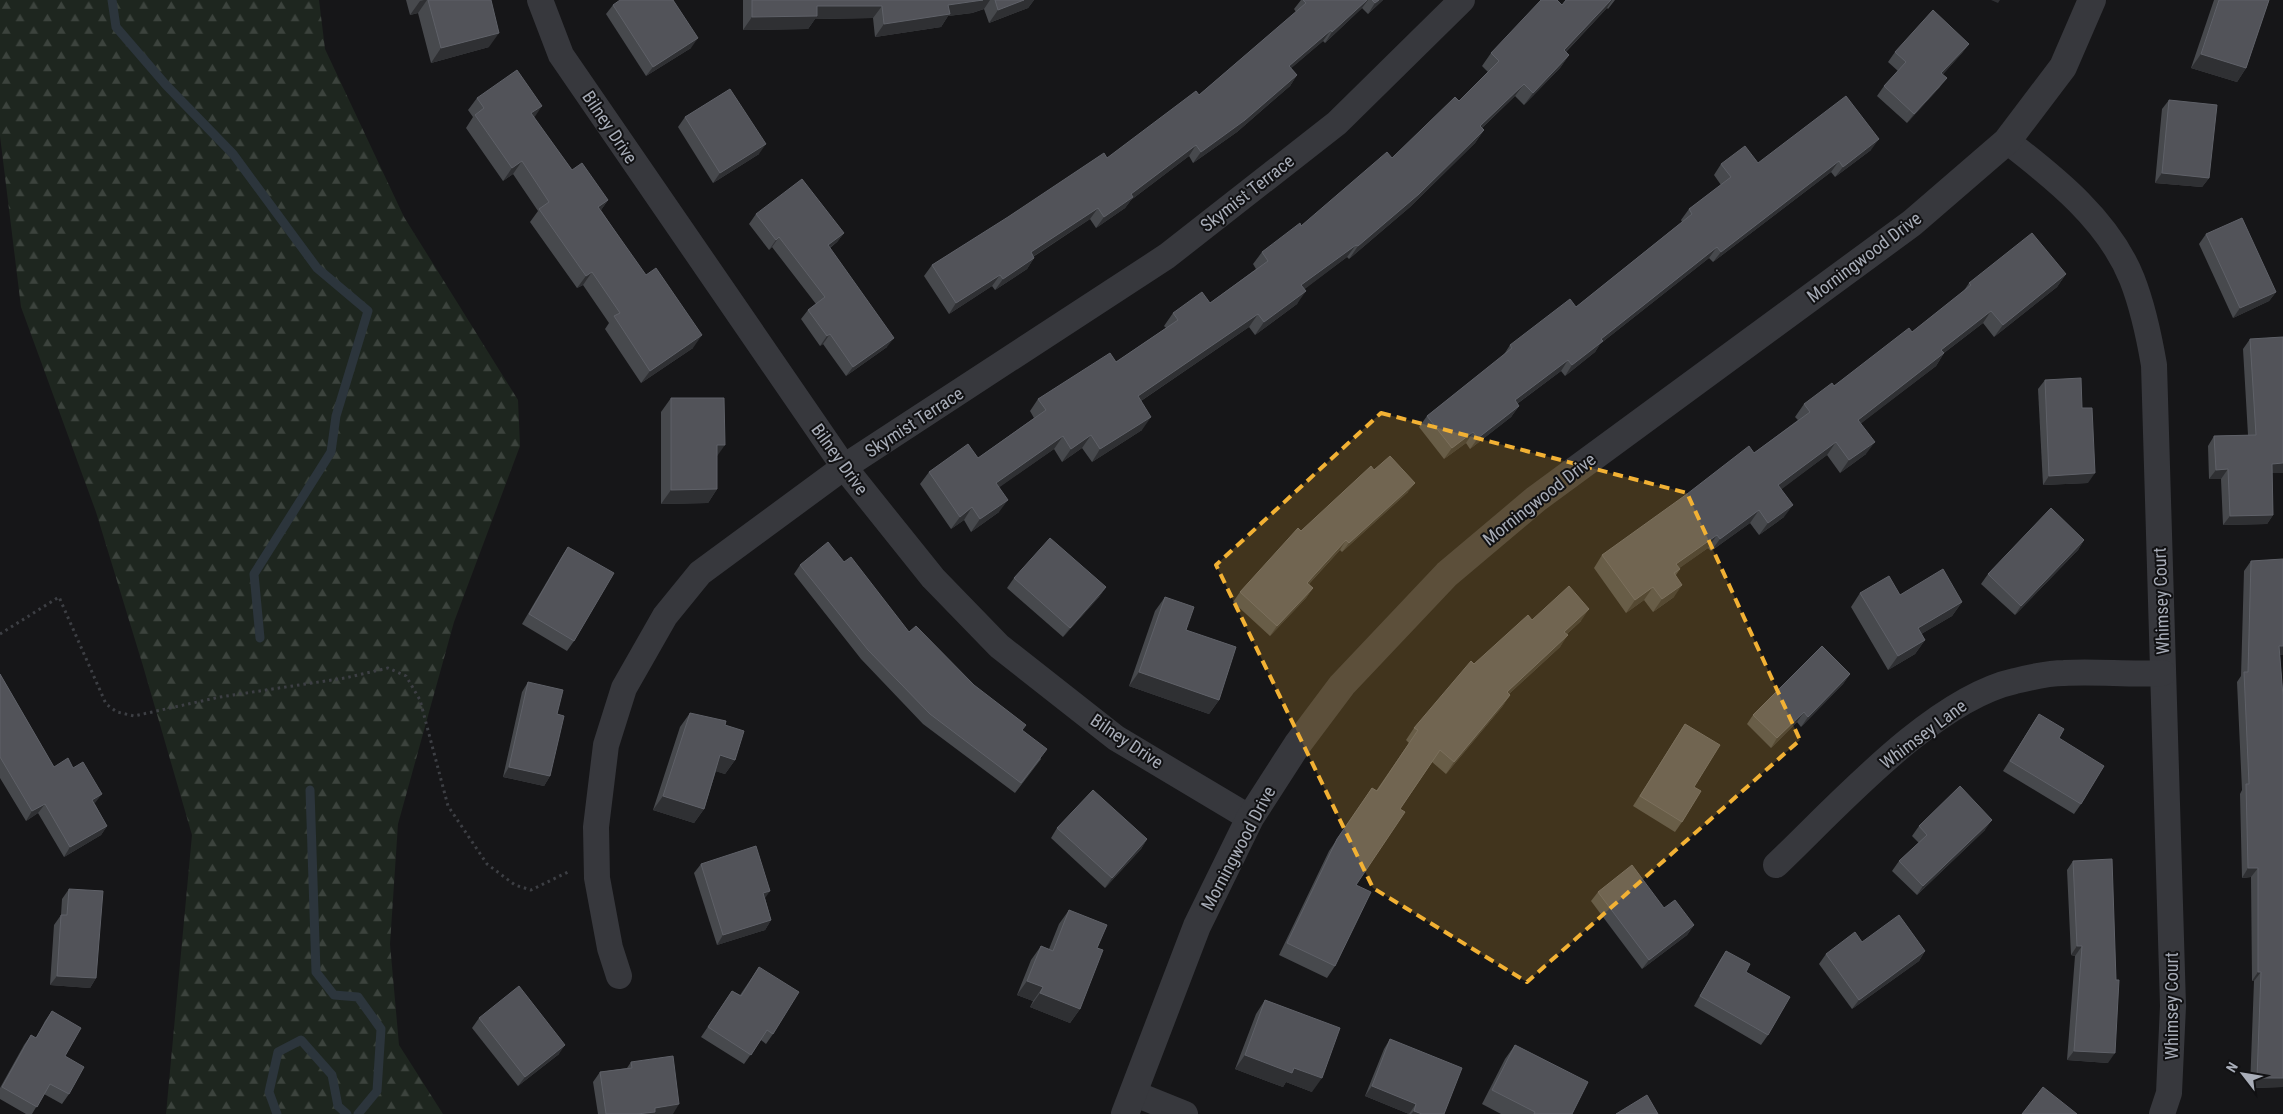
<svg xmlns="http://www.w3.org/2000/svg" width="2283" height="1114" font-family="'Roboto Condensed',sans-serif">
	<defs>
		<pattern id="forest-firs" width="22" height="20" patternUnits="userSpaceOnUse" patternTransform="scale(1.25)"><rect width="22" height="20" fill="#1e261f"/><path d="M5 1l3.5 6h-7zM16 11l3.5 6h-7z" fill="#3c433d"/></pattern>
	</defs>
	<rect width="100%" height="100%" fill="#161618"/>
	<path fill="url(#forest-firs)" d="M0,0H319L325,49L404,217L518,400L520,446L454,622L398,824L390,944L399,1045L443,1114H166L192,835L143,666L96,512L21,307L0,136Z"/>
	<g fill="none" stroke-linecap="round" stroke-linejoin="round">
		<g stroke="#2c353c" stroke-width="9">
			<path d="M112,0L116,27L166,85L233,154L317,268L368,311L336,416L331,452L254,574L260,638"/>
			<path d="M310,790L316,972L334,995L358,997L381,1029L377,1091L358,1114"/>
			<path d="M277,1114L269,1092L278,1052L301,1040L332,1075L338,1106L347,1114"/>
		</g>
		<path stroke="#3d3f44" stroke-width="3" stroke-dasharray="2.5 4" stroke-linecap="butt" d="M0,634L59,597L106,704L117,712L134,716L220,697L345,678L388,668L406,676L420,700L448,806L487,864L515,885L531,890L568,872"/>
		<g stroke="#37383d" stroke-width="26">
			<path d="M540,0L561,55L844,467L933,578L999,646L1116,738L1250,818"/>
			<path d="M2007,141C2055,178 2109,221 2132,279C2143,307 2149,336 2154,365L2173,1006L2169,1093L2162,1114"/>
			<path d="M1776,865C1837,807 1933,699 2015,681C2031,677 2048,673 2064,673C2097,671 2130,675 2163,673"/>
			<path d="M619,976L610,948L597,878L596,827L606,745L624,688L665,616L700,573L844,467L1167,256L1337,123L1462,0"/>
			<path d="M1133,1093L1185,1114"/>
		</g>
		<path stroke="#37383d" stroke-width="28" d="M1125,1114L1197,926L1250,818L1297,745L1342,685L1447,574L1536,499L1912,223L2007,141L2063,67L2092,0"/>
	</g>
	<g fill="#47494d">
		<path d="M406,0H491L489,47L431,63L418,13L410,15Z"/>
		<path d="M743,0H1034L1028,8L989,23L984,9L972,13L948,16L941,27L875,37L873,18L815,19L808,29L743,30Z"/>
		<path d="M1301,0H1383L1368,14L1362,8L1325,43L1323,41L1291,68L1297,75L1290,86L1237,132L1193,163L1189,156L1131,200L1125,208L1096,228L1090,219L1033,257L1034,258L1027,269L995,290L992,286L949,314L924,276L932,265L1107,158L1199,95L1296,12L1294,9Z"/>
		<path d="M1566,0H1615L1608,9L1607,8L1566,52L1569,55L1560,68L1524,105L1515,96L1482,128L1484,130L1475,143L1410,207L1349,259L1347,257L1304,289L1297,304L1255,335L1249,327L1141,401L1142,430L1092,462L1082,448L1062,462L1054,449L999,487V512L971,532L964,520L951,529L920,484L929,472L978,458L1034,418L1030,411L1038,399L1116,362L1166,328L1164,326L1173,313L1210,303L1256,269L1253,264L1262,252L1301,226L1392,158L1459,101L1488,72L1482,66L1491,53L1562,5Z"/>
		<path d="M2214,0H2269L2246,68L2237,82L2191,68Z"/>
		<path d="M613,5L691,48L646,76L606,14Z"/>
		<path d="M1969,44L1962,53L1943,74L1940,87L1907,123L1877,96L1884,86L1898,71L1888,62L1895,52Z"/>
		<path d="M477,98L534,118L572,170L608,200L601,210L693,348L641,383L605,329L609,323L583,285L577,288L530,222L538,211L513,174L503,181L466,128L473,117L468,110Z"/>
		<path d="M2169,100L2209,178L2202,187L2155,183L2162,109Z"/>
		<path d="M685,117L759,154L713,183L678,127Z"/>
		<path d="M1871,150L1835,177L1831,172L1713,262L1709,258L1600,344L1595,352L1565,376L1561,371L1517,404L1519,406L1511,417L1470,449L1466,443L1444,459L1419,427L1427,416L1503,356L1510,345L1576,307L1682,222L1681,220L1689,209L1721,185L1714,175L1721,164L1758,163Z"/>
		<path d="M756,214L844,233L837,242L830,248L887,347L846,376L823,344L820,346L801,319L808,310L816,304L772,247L769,250L749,224Z"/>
		<path d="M2206,234L2276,292L2269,301L2233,318L2199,244Z"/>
		<path d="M2066,274L2057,287L1994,337L1983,323L1944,353L1936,366L1861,423L1866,454L1840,473L1827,455L1781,489L1784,517L1759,535L1750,523L1711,551L1708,548L1679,568L1680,569L1676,575L1674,597L1653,612L1644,600L1626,613L1594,568L1602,555L1754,453L1798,420L1795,417L1804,404L1834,386L1912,332L1963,292L1969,283Z"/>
		<path d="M2250,339L2283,473H2272L2273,515L2267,524L2223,525L2221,479H2209L2208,446L2214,436L2248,435L2243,349Z"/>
		<path d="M2045,380L2082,408L2088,483L2043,485L2038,389Z"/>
		<path d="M671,398L717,489L708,503L661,504V412Z"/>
		<path d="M1374,470L1408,492L1342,552L1340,550L1309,584L1313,588L1306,598L1270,636L1233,602L1240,592L1301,531Z"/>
		<path d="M2084,540L2078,550L2015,615L1981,584L1988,574Z"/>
		<path d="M568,547L574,641L567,651L522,624L562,556Z"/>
		<path d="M2251,561L2280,655L2283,696V1087L2250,1088L2254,981H2252L2251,877L2242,878L2240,794L2242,790L2237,682L2241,676L2244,571Z"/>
		<path d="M844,562L909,632L974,685L1022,730L1041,759L1015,793L923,724L861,659L794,574L800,565Z"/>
		<path d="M1014,578L1106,587L1099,597L1063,637L1007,588Z"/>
		<path d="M1860,593L1900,595L1962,602L1952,616L1921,634L1925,640L1915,654L1888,670L1851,607Z"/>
		<path d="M1165,597L1186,630L1219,700L1209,714L1129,686L1155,611Z"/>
		<path d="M1532,620L1581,621L1567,634L1560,647L1509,694L1510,695L1502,707L1446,774L1432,762L1400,809L1356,885L1335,966L1327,978L1279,955L1329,851L1372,788L1376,791L1409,743L1406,740L1414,728L1474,664Z"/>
		<path d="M0,674L54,767L95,804L107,826L101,835L64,857L38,813L26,821L0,778Z"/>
		<path d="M1850,674L1843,684L1801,727L1797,722L1771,748L1747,724L1753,715Z"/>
		<path d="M528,682L557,714L550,776L544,786L503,777L522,692Z"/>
		<path d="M690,713L725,725L735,760L725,774L716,771L704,809L694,823L653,810L680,727Z"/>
		<path d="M2039,714L2059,738L2081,804L2074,814L2003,771Z"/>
		<path d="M1685,724L1694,787L1682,822L1675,832L1633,806Z"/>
		<path d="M1919,826L1985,830L1917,895L1892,871L1899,861L1919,843L1912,836Z"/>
		<path d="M1057,828L1147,839L1141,849L1105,888L1051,838Z"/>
		<path d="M2073,861L2116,980L2108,1063L2067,1060L2075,956L2071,955L2067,870Z"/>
		<path d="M701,864L765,898L771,920L765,930L717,945L694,873Z"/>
		<path d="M69,889L96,978L90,988L50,985L54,925L61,915L62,899Z"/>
		<path d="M1598,892L1694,925L1687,935L1642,969L1591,901Z"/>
		<path d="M1069,910L1097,948L1080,1009L1070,1023L1030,1007L1033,1001L1017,995L1031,960L1041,946L1049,949L1059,924Z"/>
		<path d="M1862,942L1925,951L1919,961L1852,1009L1819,964L1826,954Z"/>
		<path d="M1726,951L1746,972L1768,1035L1761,1045L1694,1006L1720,960Z"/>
		<path d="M759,967L773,1034L766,1044L761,1040L744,1064L701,1037L732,991L740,995Z"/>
		<path d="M1265,1000L1312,1092L1286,1082L1283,1087L1235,1069L1256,1014Z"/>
		<path d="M52,1011L65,1056L69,1094L62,1104L44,1094L32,1114H26L0,1099V1088L24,1045L31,1035L36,1038L45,1021Z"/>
		<path d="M479,1018L559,1054L518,1086L472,1028Z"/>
		<path d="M1390,1039L1444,1114H1409L1365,1096L1384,1049Z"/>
		<path d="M1515,1045L1572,1114H1501L1482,1104L1505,1059Z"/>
		<path d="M631,1062L673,1114H598L593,1082L600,1072L627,1068Z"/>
	</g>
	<g fill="#2f3033">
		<path d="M424,0H427L418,13L410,15L420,1Z"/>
		<path d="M983,0H990L984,9L972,13L948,16L941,27L875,37L884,24L948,5Z"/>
		<path d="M1024,0H1034L1028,8L989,23L998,10Z"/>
		<path d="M1367,0H1368L1362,8L1325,43L1332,32Z"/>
		<path d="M1379,0H1383L1368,14L1375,3Z"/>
		<path d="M1611,0H1612L1607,8L1555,63L1564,50Z"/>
		<path d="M1991,0H2000L1998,3Z"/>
		<path d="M817,6H882L873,18L815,19L808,29L743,30L752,17Z"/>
		<path d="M1331,30L1323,41L1281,77L1289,66Z"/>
		<path d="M499,33L489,47L431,63L441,48Z"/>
		<path d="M698,38L691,48L646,76L653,67Z"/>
		<path d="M1969,44L1962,53L1935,83L1941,73Z"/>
		<path d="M2201,54L2246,68L2237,82L2191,68Z"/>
		<path d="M1569,55L1560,68L1524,105L1533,93Z"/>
		<path d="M1297,75L1290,86L1237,132L1193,163L1201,152Z"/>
		<path d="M1947,78L1940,87L1907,123L1914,114Z"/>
		<path d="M1524,84L1515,96L1471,138L1480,126Z"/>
		<path d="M542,106L534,118L531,113Z"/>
		<path d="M1484,130L1475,143L1410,207L1349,259L1358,246Z"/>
		<path d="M1879,139L1871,150L1835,177L1843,167Z"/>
		<path d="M766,144L759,154L713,183L720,173Z"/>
		<path d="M1196,145L1189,156L1131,200L1125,208L1096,228L1104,217L1131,194Z"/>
		<path d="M522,161L513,174L503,181L512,168Z"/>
		<path d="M1839,161L1831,172L1713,262L1721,252Z"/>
		<path d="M2162,173L2209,178L2202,187L2155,183Z"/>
		<path d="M608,200L599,213L598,207Z"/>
		<path d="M1098,208L1090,219L1023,263L1031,252Z"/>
		<path d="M844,233L837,242L821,254L828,245Z"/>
		<path d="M779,237L772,247L769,250L776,240Z"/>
		<path d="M1356,245L1347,257L1293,298L1301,285Z"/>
		<path d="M1717,247L1709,258L1600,344L1595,352L1565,376L1572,365L1601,339Z"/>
		<path d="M1034,258L1027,269L995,290L1003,279Z"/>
		<path d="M592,272L583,285L577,288L586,276Z"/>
		<path d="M2066,274L2057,287L1994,337L2003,325Z"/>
		<path d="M1000,275L992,286L949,314L956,303Z"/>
		<path d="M1306,291L1297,304L1255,335L1264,322Z"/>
		<path d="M2276,292L2269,301L2233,318L2240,308Z"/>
		<path d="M1991,311L1983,323L1932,362L1941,350Z"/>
		<path d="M1258,314L1249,327L1129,409L1138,396Z"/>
		<path d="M830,334L823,344L820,346L827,336Z"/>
		<path d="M702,335L693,348L641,383L650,371Z"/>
		<path d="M894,338L887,347L846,376L853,367Z"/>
		<path d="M1944,353L1936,366L1850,432L1858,420Z"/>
		<path d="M1568,360L1561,371L1507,411L1515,400Z"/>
		<path d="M1519,406L1511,417L1470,449L1478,438Z"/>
		<path d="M1151,417L1142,430L1092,462L1100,449Z"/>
		<path d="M1473,432L1466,443L1444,459L1452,448Z"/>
		<path d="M1091,435L1082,448L1062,462L1071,449Z"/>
		<path d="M1063,436L1054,449L987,496L996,483Z"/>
		<path d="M1836,442L1827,455L1770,498L1778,485Z"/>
		<path d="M1875,442L1866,454L1840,473L1849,460Z"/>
		<path d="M717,445H725L715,459Z"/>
		<path d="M2283,463V473H2265L2272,464Z"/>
		<path d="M2228,469L2221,479H2209L2216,470Z"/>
		<path d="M2095,473L2088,483L2043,485L2049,476Z"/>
		<path d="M1415,483L1408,492L1342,552L1349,543Z"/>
		<path d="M717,489L708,503L661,504L671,490Z"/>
		<path d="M1008,500L999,512L971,532L980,519Z"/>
		<path d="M1793,505L1784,517L1759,535L1768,523Z"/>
		<path d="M972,507L964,520L951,529L960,517Z"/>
		<path d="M1759,510L1750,523L1711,551L1720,539Z"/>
		<path d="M2273,515L2267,524L2223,525L2230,516Z"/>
		<path d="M1717,535L1708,548L1667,577L1676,564Z"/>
		<path d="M1346,540L1340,550L1301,592L1307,583Z"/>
		<path d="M2084,540L2078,550L2015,615L2021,606Z"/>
		<path d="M1682,585L1674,597L1653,612L1662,599Z"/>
		<path d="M1106,587L1099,597L1063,637L1070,628Z"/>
		<path d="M1653,587L1644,600L1626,613L1635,600Z"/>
		<path d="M1313,588L1306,598L1270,636L1277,626Z"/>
		<path d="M1962,602L1952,616L1908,642L1918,628Z"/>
		<path d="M1589,609L1581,621L1556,644L1564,632Z"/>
		<path d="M1568,635L1560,647L1498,704L1507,692Z"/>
		<path d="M1925,640L1915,654L1888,670L1898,656Z"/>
		<path d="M2279,646H2283V655H2272Z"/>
		<path d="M1139,672L1219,700L1209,714L1129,686Z"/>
		<path d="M1850,674L1843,684L1801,727L1808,717Z"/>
		<path d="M1510,695L1502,707L1446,774L1454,762Z"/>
		<path d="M1804,712L1797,722L1771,748L1777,738Z"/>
		<path d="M720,755L735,760L725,774L711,770Z"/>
		<path d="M509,767L550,776L544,786L503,777Z"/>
		<path d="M102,794L95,803L85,809L92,800Z"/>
		<path d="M663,796L704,809L694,823L653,810Z"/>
		<path d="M45,804L38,813L26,821L32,811Z"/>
		<path d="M1992,820L1985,830L1917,895L1923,886Z"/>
		<path d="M107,826L101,835L64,857L70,847Z"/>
		<path d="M1147,839L1141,849L1105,888L1112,878Z"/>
		<path d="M2248,868H2258L2251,877L2242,878Z"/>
		<path d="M770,891L763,901V893Z"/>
		<path d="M771,920L765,930L717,945L723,935Z"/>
		<path d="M1694,925L1687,935L1642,969L1649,960Z"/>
		<path d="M2077,946H2082L2075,956L2071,955Z"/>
		<path d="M1925,951L1919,961L1852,1009L1859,1000Z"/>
		<path d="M2258,972H2261L2254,981H2252Z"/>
		<path d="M57,976L96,978L90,988L50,985Z"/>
		<path d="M1027,981L1043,987L1033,1001L1017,995Z"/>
		<path d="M1040,993L1080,1009L1070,1023L1030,1007Z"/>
		<path d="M565,1045L559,1054L518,1086L525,1077Z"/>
		<path d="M2074,1051L2115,1053L2108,1063L2067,1060Z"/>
		<path d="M1245,1055L1294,1068L1322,1078L1312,1092L1286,1082L1283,1087L1235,1069Z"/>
		<path d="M2257,1078H2283V1087L2250,1088Z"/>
		<path d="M1372,1086L1416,1104L1409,1114L1365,1096Z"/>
		<path d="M679,1104L673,1114H637L655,1108Z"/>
		<path d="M1414,1111L1422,1114H1411Z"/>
	</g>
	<g fill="#525359" stroke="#5f6168">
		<path d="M428,0H491L499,33L441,48Z"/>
		<path d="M620,0H673L698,38L653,67L613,5Z"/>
		<path d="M752,0H983L948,5L950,14L884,24L882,6H817V16L752,17Z"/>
		<path d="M995,0H1024L998,10Z"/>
		<path d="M1303,0H1367L1332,32L1331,30L1289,66L1297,75L1245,120L1201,152L1196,145L1131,194L1133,197L1104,217L1098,208L1031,252L1034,258L1003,279L1000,275L956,303L932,265L1008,217L1104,153L1107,158L1196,91L1199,95L1306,3Z"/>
		<path d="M1372,0H1379L1375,3Z"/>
		<path d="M1541,0H1557L1562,5L1566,0H1611L1564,50L1569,55L1533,93L1524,84L1480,126L1484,130L1419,194L1358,246L1356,245L1301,285L1306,291L1264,322L1258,314L1138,396L1151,417L1100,449L1091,435L1071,449L1063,436L996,483L1008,500L980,519L972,507L960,517L929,472L968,444L978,458L1046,410L1038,399L1110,353L1116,362L1178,320L1173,313L1202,292L1210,303L1268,261L1262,252L1300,223L1301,226L1387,152L1392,158L1455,97L1459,101L1499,61L1491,53Z"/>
		<path d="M2219,0H2269L2246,68L2201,54Z"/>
		<path d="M1933,10L1969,44L1941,73L1947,78L1914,114L1884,86L1906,62L1895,52Z"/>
		<path d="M517,70L542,106L531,113L572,170L582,163L608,200L598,207L646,275L656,268L702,335L650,371L614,316L620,313L592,272L586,276L539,209L549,202L522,161L512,168L475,115L484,108L477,98Z"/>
		<path d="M730,89L766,144L720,173L685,117Z"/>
		<path d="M1846,96L1879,139L1843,167L1839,161L1721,252L1717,247L1601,339L1603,341L1572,365L1568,360L1515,400L1519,406L1478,438L1473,432L1452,448L1427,416L1512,348L1510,345L1570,299L1576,307L1692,214L1689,209L1731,177L1721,164L1745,146L1758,163Z"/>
		<path d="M2169,100L2217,105L2209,178L2162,173Z"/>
		<path d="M802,179L844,233L828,245L894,338L853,367L830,334L827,336L808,310L825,297L779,237L776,240L756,214Z"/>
		<path d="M2242,218L2276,292L2240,308L2206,234Z"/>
		<path d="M2032,233L2066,274L2003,325L1991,311L1941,350L1944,353L1858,420L1875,442L1849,460L1836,442L1778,485L1793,505L1768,523L1759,510L1720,539L1717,535L1676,564L1680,569L1674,573L1682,585L1662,599L1653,587L1635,600L1602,555L1687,494L1749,446L1754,453L1810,412L1804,404L1832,383L1834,386L1909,328L1912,332L1971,285L1969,283Z"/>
		<path d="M2283,337V463L2272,464L2273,515L2230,516L2228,469L2216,470L2214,436L2256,435L2250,339Z"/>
		<path d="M2081,378L2082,408H2092L2095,473L2049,476L2045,380Z"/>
		<path d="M671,398H724L725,445H717V489L671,490Z"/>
		<path d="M1390,456L1415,483L1349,543L1346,540L1307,583L1313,588L1277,626L1240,592L1298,528L1301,531L1371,466L1374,470Z"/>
		<path d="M2051,508L2084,540L2021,606L1988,574Z"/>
		<path d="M1050,538L1106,587L1070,628L1014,578Z"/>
		<path d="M828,542L844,562L851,557L909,632L916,626L974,685L1026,725L1022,730L1047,749L1021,783L930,714L868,650L800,565Z"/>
		<path d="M568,547L614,573L574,641L529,614Z"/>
		<path d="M2283,559V646H2279L2283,696V1078H2257L2261,972H2258V868H2248L2246,784H2249L2244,672H2248L2251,561Z"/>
		<path d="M1943,569L1962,602L1918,628L1925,640L1898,656L1860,593L1889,576L1900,595Z"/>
		<path d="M1569,586L1589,609L1564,632L1568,635L1507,692L1510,695L1454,762L1440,750L1400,809L1405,812L1356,885L1371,892L1335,966L1287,943L1337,839L1372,788L1377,791L1418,730L1414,728L1471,661L1474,664L1528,615L1532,620Z"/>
		<path d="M1165,597L1194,607L1186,630L1236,647L1219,700L1139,672Z"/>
		<path d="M1822,646L1850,674L1808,717L1804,712L1777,738L1753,715Z"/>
		<path d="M0,674L54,767L68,758L73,768L83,762L102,794L92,800L107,826L70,847L45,804L32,811L0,757Z"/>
		<path d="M528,682L563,690L557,714L564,716L550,776L509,767Z"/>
		<path d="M690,713L726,721L725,725L744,731L735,760L720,755L704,809L663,796Z"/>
		<path d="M2039,714L2064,729L2059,738L2104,766L2081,804L2010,761Z"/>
		<path d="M1685,724L1720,745L1694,787L1701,791L1682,822L1640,796Z"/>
		<path d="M1960,786L1992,820L1923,886L1899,861L1927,835L1919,826Z"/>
		<path d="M1093,790L1147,839L1112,878L1057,828Z"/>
		<path d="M756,846L770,891L763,893L771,920L723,935L701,864Z"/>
		<path d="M2112,859L2116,980H2119L2115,1053L2074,1051L2082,946H2077L2073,861Z"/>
		<path d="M1632,865L1664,908L1675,900L1694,925L1649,960L1598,892Z"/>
		<path d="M69,889L103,891L96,978L57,976L61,915H67Z"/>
		<path d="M1069,910L1107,925L1097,948L1103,950L1080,1009L1040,993L1043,987L1027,981L1041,946L1053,951Z"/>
		<path d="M1899,915L1925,951L1859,1000L1826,954L1855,932L1862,942Z"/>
		<path d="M1726,951L1750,964L1746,972L1790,997L1768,1035L1700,996Z"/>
		<path d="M759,967L799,992L773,1034L767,1030L751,1055L708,1027L732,991L741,996Z"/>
		<path d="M519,986L565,1045L525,1077L479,1018Z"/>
		<path d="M1265,1000L1340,1028L1322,1078L1294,1068L1292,1073L1245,1055Z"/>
		<path d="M52,1011L81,1028L65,1056L84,1067L69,1094L50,1084L37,1107L2,1087L31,1035L36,1038Z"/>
		<path d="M1390,1039L1462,1068L1444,1114H1422L1414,1111L1416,1104L1372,1086Z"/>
		<path d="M1515,1045L1588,1082L1572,1114H1534L1535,1112L1492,1090Z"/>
		<path d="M673,1056L679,1104L655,1108V1112L637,1114H606L600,1072L632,1068L631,1062Z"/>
		<path d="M2043,1087L2077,1114H2022Z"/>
		<path d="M1647,1095L1658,1114H1616Z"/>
	</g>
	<path fill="#f2b134" fill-opacity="0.2" stroke="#f2b134" stroke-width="4" stroke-dasharray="10 6" stroke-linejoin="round" d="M1381,413L1687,493L1800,740L1527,982L1373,888L1216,565Z"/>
	<g text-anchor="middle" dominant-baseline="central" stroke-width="4" stroke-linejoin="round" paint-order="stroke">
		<g font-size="18" fill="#a8adb8" stroke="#111113">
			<text transform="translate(610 127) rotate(56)">Bilney Drive</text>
			<text transform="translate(1247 193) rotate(-38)">Skymist Terrace</text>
			<text transform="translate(1864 257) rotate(-37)">Morningwood Drive</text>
			<text transform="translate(914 422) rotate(-33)">Skymist Terrace</text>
			<text transform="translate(840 459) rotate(54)">Bilney Drive</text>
			<text transform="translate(1539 499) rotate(-38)">Morningwood Drive</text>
			<text transform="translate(2161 601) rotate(-92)">Whimsey Court</text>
			<text transform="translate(1923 734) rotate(-37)">Whimsey Lane</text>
			<text transform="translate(1127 741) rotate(34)">Bilney Drive</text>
			<text transform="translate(1238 848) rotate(-62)">Morningwood Drive</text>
			<text transform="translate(2171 1006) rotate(-90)">Whimsey Court</text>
		</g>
	</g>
	<g transform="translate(2243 1074) rotate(301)" stroke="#111113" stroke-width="4" paint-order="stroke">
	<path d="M0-4L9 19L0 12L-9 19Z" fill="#a8adb8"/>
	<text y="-8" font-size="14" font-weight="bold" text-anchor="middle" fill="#a8adb8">N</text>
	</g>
</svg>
